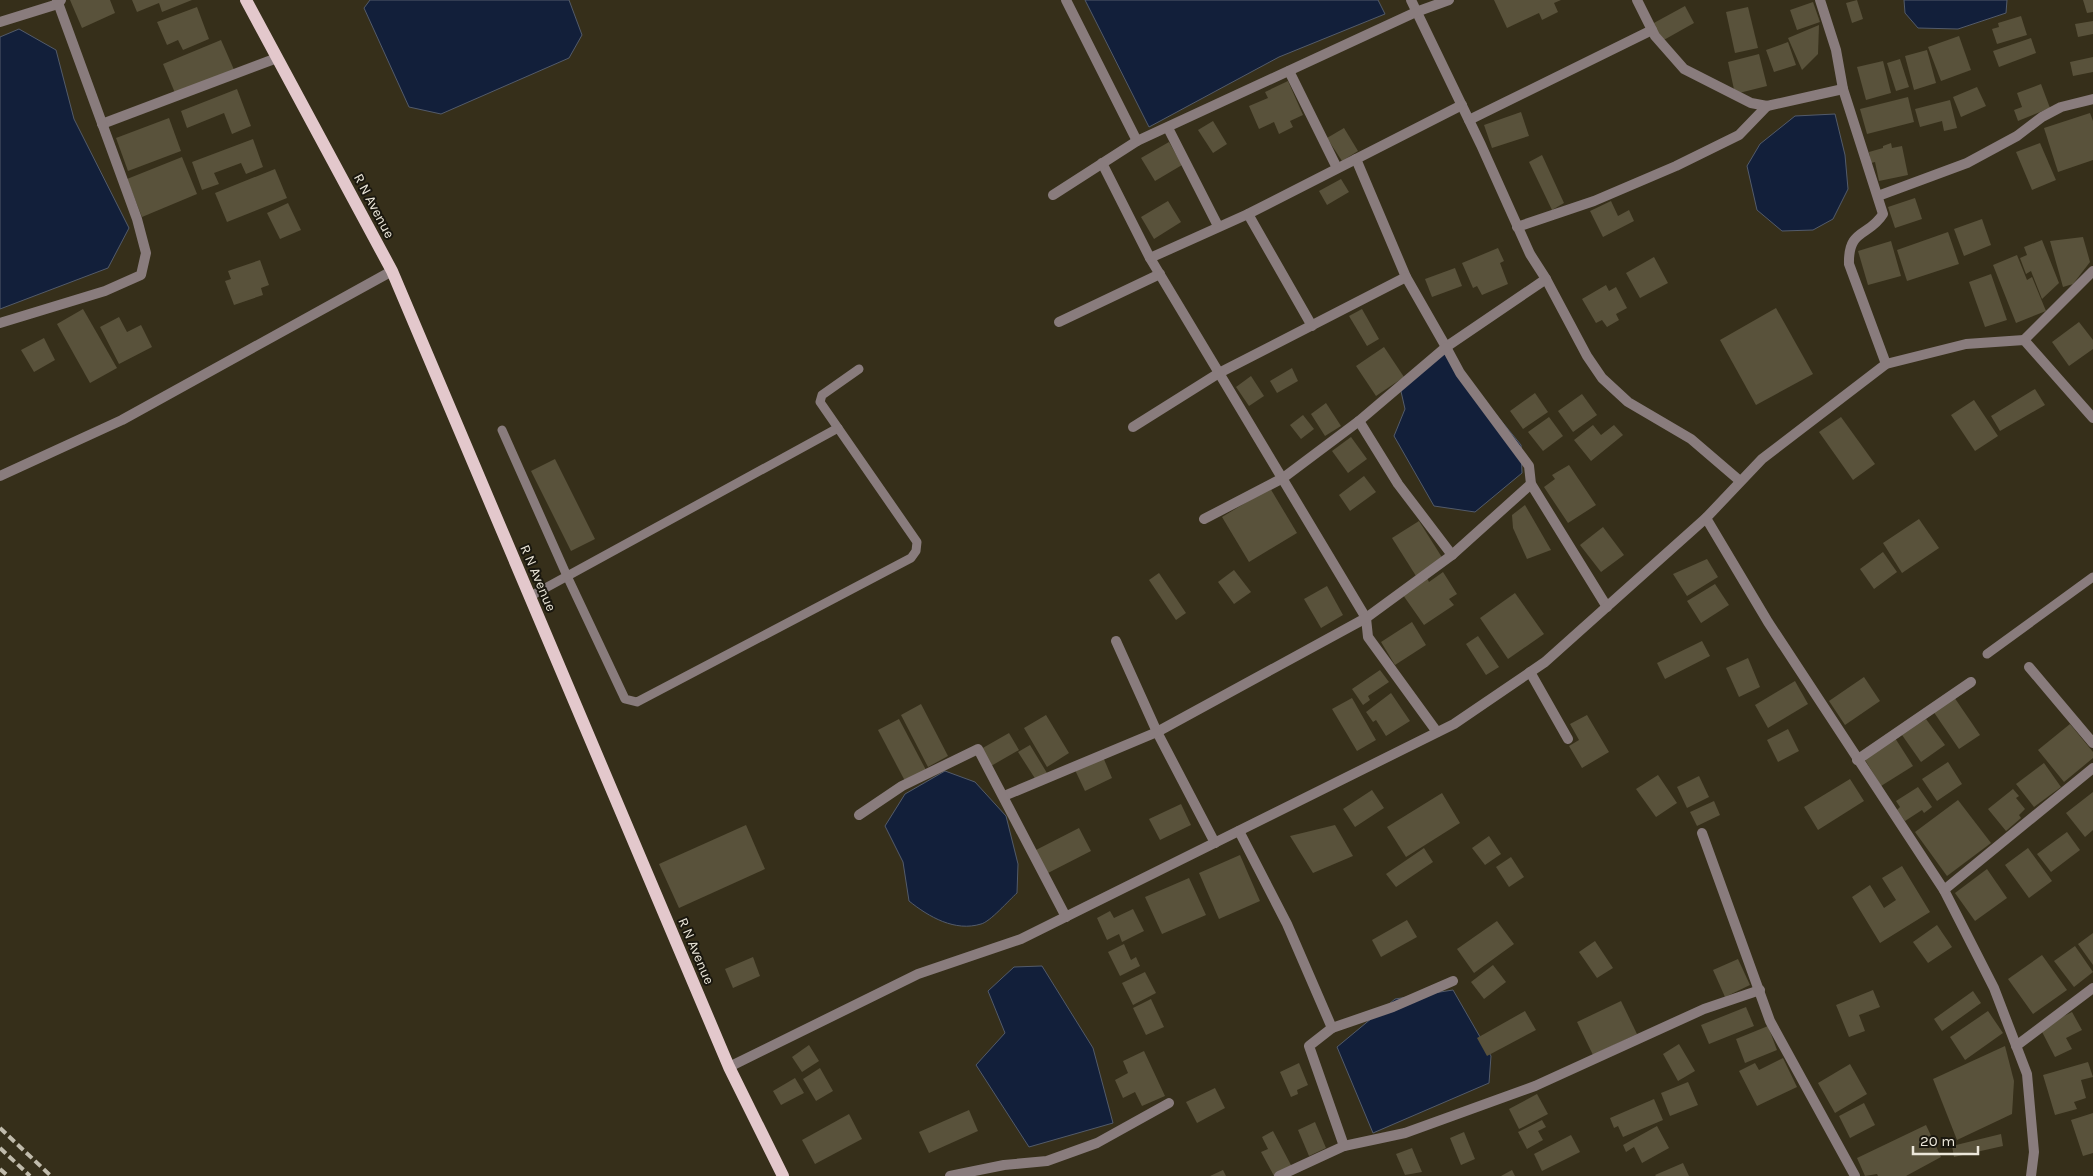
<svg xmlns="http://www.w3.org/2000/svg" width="2093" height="1176" font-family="Karla,sans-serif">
	<rect width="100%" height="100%" fill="#362f1a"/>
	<g fill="#121f3a" stroke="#535b6a">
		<path d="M370,0H569L582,35L569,58L441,114L409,107L364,8Z"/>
		<path d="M1085,0H1378L1385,14L1279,57L1149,127Z"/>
		<path d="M1904,0H2007L2006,13L1958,29L1918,28L1905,13Z"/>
		<path d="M19,29L56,50L74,119L129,228L108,268L0,309V37Z"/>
		<path d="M1835,114L1845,155L1848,189L1833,219L1813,230L1782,231L1757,210L1747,166L1760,144L1795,116Z"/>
		<path d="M1445,352L1521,445L1522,473L1475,512L1434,506L1394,436L1405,409L1400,387Z"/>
		<path d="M945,771L975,782L1006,816L1018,864L1017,893C1009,900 990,922 981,924C955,932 929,917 909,901L903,862L885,826L905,794Z"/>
		<path d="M1042,966L1093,1048L1113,1123L1029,1147L976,1065L1005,1033L988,991L1014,967Z"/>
		<path d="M1453,990L1491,1056L1489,1083L1373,1133L1337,1047L1395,999Z"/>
	</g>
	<g fill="#59523b">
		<path d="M70,0H110L115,13L82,28Z"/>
		<path d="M132,0H192L162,12L159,3L137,12Z"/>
		<path d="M1494,0H1561L1554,3L1558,12L1542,20L1539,13L1507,28Z"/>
		<path d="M1857,0L1863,19L1852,23L1846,3Z"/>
		<path d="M2083,0H2093V12L2087,13Z"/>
		<path d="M1813,2L1820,22L1797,30L1790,10Z"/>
		<path d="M1685,6L1694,23L1662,41L1652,24Z"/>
		<path d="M197,7L209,39L183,50L178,40L167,45L157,22Z"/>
		<path d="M1748,7L1758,48L1735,53L1726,12Z"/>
		<path d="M2021,16L2027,35L1997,44L1992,29L1999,27L1998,23Z"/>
		<path d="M2093,21V34L2078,37L2075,24Z"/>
		<path d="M1819,25L1818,54L1802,70L1788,38Z"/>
		<path d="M1959,36L1971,70L1941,81L1928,47Z"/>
		<path d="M2031,38L2036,53L1999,67L1993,51Z"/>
		<path d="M221,40L235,72L175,93L163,64Z"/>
		<path d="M1788,42L1796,65L1774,72L1766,50Z"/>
		<path d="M1927,50L1936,83L1914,90L1905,56Z"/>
		<path d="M1759,54L1767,86L1735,94L1728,62Z"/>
		<path d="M2093,57V72L2073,76L2070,62Z"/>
		<path d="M1900,59L1909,87L1896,91L1887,63Z"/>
		<path d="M1883,61L1891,93L1866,100L1857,67Z"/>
		<path d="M1288,81L1303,115L1290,121L1293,127L1279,134L1274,122L1259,129L1249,106L1268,98L1265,92Z"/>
		<path d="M2041,84L2050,108L2018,121L2014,110L2022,107L2017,93Z"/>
		<path d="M1977,87L1986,106L1961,117L1953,97Z"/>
		<path d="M237,89L251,126L232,134L224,113L187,128L181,111Z"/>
		<path d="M1908,97L1914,122L1867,134L1860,109Z"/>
		<path d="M1950,100L1957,128L1944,131L1942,121L1920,127L1915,109Z"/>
		<path d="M1521,112L1529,136L1492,148L1484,125Z"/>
		<path d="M2090,113L2093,121V160L2058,172L2044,128Z"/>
		<path d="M169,118L181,151L128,171L116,138Z"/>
		<path d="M1213,121L1227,144L1213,153L1198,130Z"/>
		<path d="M1344,128L1358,151L1342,161L1327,138Z"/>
		<path d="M253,139L263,167L246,174L241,163L214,173L219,184L202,190L192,162Z"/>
		<path d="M1169,142L1182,165L1155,181L1141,158Z"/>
		<path d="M1891,143L1892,148L1902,146L1908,175L1879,181L1875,162L1871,163L1869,152L1883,148V146Z"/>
		<path d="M2040,143L2056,180L2032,190L2016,152Z"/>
		<path d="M1542,155L1564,203L1552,210L1529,162Z"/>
		<path d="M182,157L197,194L142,217L127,179Z"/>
		<path d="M275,169L287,198L227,222L215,193Z"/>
		<path d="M1341,179L1349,192L1327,205L1319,191Z"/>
		<path d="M1915,198L1922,219L1895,228L1888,207Z"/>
		<path d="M1168,201L1181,222L1154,239L1141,217Z"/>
		<path d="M1611,201L1618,216L1629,210L1634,221L1603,237L1590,211Z"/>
		<path d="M288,203L301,230L280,239L267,213Z"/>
		<path d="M1982,219L1991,245L1964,256L1954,229Z"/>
		<path d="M1948,232L1959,264L1907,281L1897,250Z"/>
		<path d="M2083,237L2090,262L2073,284L2063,287L2050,241Z"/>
		<path d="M2042,240L2059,283L2042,299L2031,271L2026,274L2020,258L2027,255L2024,247Z"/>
		<path d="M1891,241L1901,276L1868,285L1858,251Z"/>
		<path d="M1498,248L1504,261L1500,263L1508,284L1482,295L1477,286L1473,288L1462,263Z"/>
		<path d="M2017,255L2027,280L2032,277L2046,311L2016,323L1993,265Z"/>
		<path d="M1654,257L1668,283L1640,298L1626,273Z"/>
		<path d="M260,260L269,285L261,288L263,295L234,305L225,281L231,279L228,271Z"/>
		<path d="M1455,268L1462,286L1432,297L1425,279Z"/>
		<path d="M1991,274L2007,320L1985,327L1969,282Z"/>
		<path d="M1606,285L1609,291L1616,287L1627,308L1616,314L1619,320L1607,327L1602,320L1596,323L1582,299Z"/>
		<path d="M1776,308L1813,374L1756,405L1720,340Z"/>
		<path d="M83,309L117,368L90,383L57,324Z"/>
		<path d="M1362,309L1379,339L1367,346L1349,316Z"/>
		<path d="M119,317L127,332L141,325L152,347L119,364L100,327Z"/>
		<path d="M2079,322L2093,340V349L2069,366L2052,342Z"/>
		<path d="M44,338L55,360L34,372L21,350Z"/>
		<path d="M1384,347L1404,377L1376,396L1356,366Z"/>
		<path d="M1292,368L1298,381L1277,393L1270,381Z"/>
		<path d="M1251,376L1264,396L1249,406L1236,387Z"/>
		<path d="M2035,389L2045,405L2000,431L1991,416Z"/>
		<path d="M1535,393L1548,412L1523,429L1510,411Z"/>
		<path d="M1582,394L1597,415L1573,432L1558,411Z"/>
		<path d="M1974,400L1998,436L1975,451L1951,415Z"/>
		<path d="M1326,403L1341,426L1325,436L1311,414Z"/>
		<path d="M1303,415L1314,429L1301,439L1290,425Z"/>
		<path d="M1549,417L1563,436L1543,451L1528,432Z"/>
		<path d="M1841,417L1875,464L1853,480L1819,432Z"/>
		<path d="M1593,425L1601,435L1614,425L1623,435L1591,461L1574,440Z"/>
		<path d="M1351,437L1367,459L1348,473L1332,451Z"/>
		<path d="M555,459L595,539L571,551L531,471Z"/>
		<path d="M1569,465L1596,505L1568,523L1544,487L1555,479L1552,475Z"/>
		<path d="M1364,476L1376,492L1350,511L1339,495Z"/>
		<path d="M1270,488L1297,533L1249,562L1222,517Z"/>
		<path d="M1525,505L1551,550L1527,559L1513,528L1512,515Z"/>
		<path d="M1919,519L1939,548L1902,573L1883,543Z"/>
		<path d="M1419,521L1443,559L1416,576L1392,538Z"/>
		<path d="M1603,527L1624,555L1601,572L1580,545Z"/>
		<path d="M1883,552L1897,572L1874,589L1860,569Z"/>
		<path d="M1707,559L1718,577L1687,596L1673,574Z"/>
		<path d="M1234,570L1251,592L1234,604L1218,582Z"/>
		<path d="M1443,572L1457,594L1449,599L1454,605L1424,625L1403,595L1427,578L1429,582Z"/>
		<path d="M1159,573L1186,613L1176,620L1149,580Z"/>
		<path d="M1715,584L1729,605L1701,623L1687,601Z"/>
		<path d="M1327,586L1343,615L1321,628L1304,599Z"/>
		<path d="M1515,593L1544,634L1508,659L1480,618Z"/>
		<path d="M1412,622L1426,645L1395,665L1381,642Z"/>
		<path d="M1478,636L1499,667L1486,675L1466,644Z"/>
		<path d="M1702,641L1710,656L1665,679L1657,663Z"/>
		<path d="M1748,658L1760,687L1739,697L1726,668Z"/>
		<path d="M1380,670L1389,682L1368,696L1370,700L1363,705L1352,689Z"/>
		<path d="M1864,677L1880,701L1845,725L1829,701Z"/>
		<path d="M1795,681L1808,704L1768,728L1755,705Z"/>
		<path d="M1391,693L1410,721L1386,736L1376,720L1373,722L1366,712Z"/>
		<path d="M1954,697L1980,735L1959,749L1933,711Z"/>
		<path d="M1352,698L1376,740L1357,751L1332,709Z"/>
		<path d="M921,704L948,756L928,767L901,715Z"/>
		<path d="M1046,715L1069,753L1047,767L1024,728Z"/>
		<path d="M1587,715L1609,752L1582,768L1569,746L1579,740L1570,724Z"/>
		<path d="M899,719L926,770L905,781L878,730Z"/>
		<path d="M1926,719L1945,745L1921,762L1902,735Z"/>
		<path d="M2070,724L2093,752V758L2064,782L2038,750Z"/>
		<path d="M1788,729L1799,751L1778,762L1767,740Z"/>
		<path d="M1009,733L1019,750L991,766L981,749Z"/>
		<path d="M1895,738L1913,766L1881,786L1864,758Z"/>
		<path d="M1030,745L1047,773L1036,780L1018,752Z"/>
		<path d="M1103,757L1112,778L1085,791L1075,770Z"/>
		<path d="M1948,762L1962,784L1937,801L1922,779Z"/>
		<path d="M2044,763L2061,787L2034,807L2016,784Z"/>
		<path d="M1658,775L1677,803L1656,817L1636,789Z"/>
		<path d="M1699,776L1709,797L1687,808L1677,787Z"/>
		<path d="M1850,779L1864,801L1818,830L1804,807Z"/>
		<path d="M1918,787L1932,807L1924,813L1922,810L1905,821L1897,810L1900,807L1896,801Z"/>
		<path d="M2013,789L2019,796L2016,798L2025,809L2019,815L2021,818L2006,831L1988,809Z"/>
		<path d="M1372,790L1384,808L1355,827L1343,809Z"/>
		<path d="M2093,792V830L2085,837L2066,813Z"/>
		<path d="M1442,793L1460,823L1406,857L1387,827Z"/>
		<path d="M1958,800L1991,843L1947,876L1915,832Z"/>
		<path d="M1714,801L1720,815L1697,826L1690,812Z"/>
		<path d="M1181,804L1191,825L1160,840L1149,819Z"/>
		<path d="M746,825L765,869L679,908L659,864Z"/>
		<path d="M1335,825L1353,856L1313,873L1290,836Z"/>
		<path d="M1079,828L1091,851L1046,874L1034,851Z"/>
		<path d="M2067,832L2080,850L2051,872L2037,854Z"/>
		<path d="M1489,836L1501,854L1485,865L1472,848Z"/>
		<path d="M1424,848L1433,862L1396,887L1386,874Z"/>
		<path d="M2028,848L2052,881L2029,898L2005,865Z"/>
		<path d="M1240,855L1260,901L1219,919L1199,873Z"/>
		<path d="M1511,857L1524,877L1509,887L1496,867Z"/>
		<path d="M1902,866L1930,912L1880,943L1852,897L1870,885L1884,908L1896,900L1882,878Z"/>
		<path d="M1987,869L2007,898L1975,921L1955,893Z"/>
		<path d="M1189,878L1206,915L1162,934L1145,897Z"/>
		<path d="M1133,909L1144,931L1122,942L1119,934L1107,940L1097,918L1110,911L1114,918Z"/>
		<path d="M1407,920L1417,937L1381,957L1372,940Z"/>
		<path d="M1497,921L1514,944L1474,973L1457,949Z"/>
		<path d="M1937,925L1952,947L1928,963L1913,942Z"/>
		<path d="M2093,933V965L2078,944Z"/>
		<path d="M1595,941L1613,968L1597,978L1579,952Z"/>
		<path d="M1124,944L1131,960L1136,957L1140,966L1120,976L1108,952Z"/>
		<path d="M2075,946L2093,972L2074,987L2054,961Z"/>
		<path d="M2042,955L2067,990L2033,1014L2008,979Z"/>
		<path d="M753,957L760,976L733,988L725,969Z"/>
		<path d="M1738,959L1750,985L1725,997L1713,970Z"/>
		<path d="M1493,965L1506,982L1484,999L1471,982Z"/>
		<path d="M1145,972L1156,993L1133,1005L1122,983Z"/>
		<path d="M1873,990L1880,1007L1859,1015L1865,1031L1849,1037L1836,1005Z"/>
		<path d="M1973,991L1981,1003L1942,1031L1934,1019Z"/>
		<path d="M1151,999L1164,1027L1146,1035L1133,1008Z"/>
		<path d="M1621,1001L1637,1034L1593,1055L1577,1022Z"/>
		<path d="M1746,1007L1754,1026L1709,1044L1701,1025Z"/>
		<path d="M1525,1011L1536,1030L1487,1056L1477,1038Z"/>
		<path d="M1988,1011L2003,1033L1965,1060L1950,1037Z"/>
		<path d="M2072,1012L2082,1030L2066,1038L2072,1049L2055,1057L2040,1028Z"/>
		<path d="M1768,1026L1777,1050L1745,1063L1736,1039Z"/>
		<path d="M1679,1044L1695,1071L1678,1081L1663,1054Z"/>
		<path d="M809,1045L819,1061L802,1072L792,1057Z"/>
		<path d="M2005,1046L2014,1081L2012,1114L1957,1140L1933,1079Z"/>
		<path d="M1144,1051L1165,1096L1142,1106L1135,1092L1123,1098L1115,1080L1128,1073L1123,1061Z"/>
		<path d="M1783,1058L1797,1087L1757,1106L1739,1071L1755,1063L1759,1070Z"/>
		<path d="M2088,1062L2093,1077L2081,1080L2086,1098L2074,1102L2077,1109L2055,1115L2043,1075Z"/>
		<path d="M1299,1063L1308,1085L1297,1090L1298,1094L1291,1097L1280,1072Z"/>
		<path d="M1850,1064L1867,1094L1835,1113L1818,1083Z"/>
		<path d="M820,1068L833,1091L816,1101L803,1079Z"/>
		<path d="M795,1078L804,1093L781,1105L773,1091Z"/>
		<path d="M1688,1082L1698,1105L1670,1116L1661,1093Z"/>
		<path d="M1215,1088L1225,1108L1197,1123L1186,1102Z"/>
		<path d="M1537,1094L1548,1114L1519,1129L1509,1109Z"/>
		<path d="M1654,1099L1663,1120L1623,1137L1618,1126L1614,1128L1610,1118Z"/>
		<path d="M1864,1103L1875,1125L1850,1138L1839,1116Z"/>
		<path d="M969,1110L978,1131L929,1153L919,1132Z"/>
		<path d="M2093,1113V1153L2083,1156L2071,1120Z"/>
		<path d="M849,1114L862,1139L815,1164L802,1140Z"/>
		<path d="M1542,1120L1546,1127L1538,1131L1543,1140L1527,1149L1518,1132Z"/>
		<path d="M1315,1122L1326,1148L1309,1156L1298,1130Z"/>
		<path d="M1926,1125L1941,1157L1906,1176H1878L1877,1174L1865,1176L1857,1158Z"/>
		<path d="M1657,1126L1669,1148L1642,1163L1634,1147L1626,1152L1623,1145Z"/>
		<path d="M1273,1131L1292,1167L1274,1176L1261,1152L1268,1149L1262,1137Z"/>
		<path d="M1464,1132L1475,1159L1461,1165L1450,1138Z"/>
		<path d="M2001,1134L2003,1146L1954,1157L1952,1146Z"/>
		<path d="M1571,1135L1580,1152L1542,1171L1534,1154Z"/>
		<path d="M1412,1148L1422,1172L1405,1175L1396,1154Z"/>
		<path d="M1683,1163L1689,1176H1656L1655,1175Z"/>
		<path d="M1223,1170L1226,1176H1210Z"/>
		<path d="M1512,1170L1515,1176H1501Z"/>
	</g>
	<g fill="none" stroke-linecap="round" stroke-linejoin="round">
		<g stroke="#897c7d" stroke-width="9">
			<path d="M502,430L567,576L625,699L637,702L911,558L916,551L917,542L820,402L822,395L859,369"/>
			<path d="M529,597L838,428"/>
			<path d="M1987,654L2093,577"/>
		</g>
		<g stroke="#897c7d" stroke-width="10">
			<path d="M1066,0L1137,141"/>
			<path d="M1411,0L1481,145L1530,254L1546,279L1587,356L1602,378L1628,402L1691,439L1740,481"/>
			<path d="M1637,0L1655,36L1684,69L1751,103L1767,106L1843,89"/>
			<path d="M1820,0L1836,50L1843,89L1883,214C1869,237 1848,228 1849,264L1886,364"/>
			<path d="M0,22L58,4L61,0"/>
			<path d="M1289,71L1337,168"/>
			<path d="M1469,120L1652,30"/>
			<path d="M102,124L277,58"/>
			<path d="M1168,128L1218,226"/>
			<path d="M1356,159L1406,277L1446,347L1546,279"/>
			<path d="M1102,163L1150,258L1366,618L1368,637L1437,732"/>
			<path d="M1053,195L1137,141L1416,12L1449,0"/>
			<path d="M1878,196L1967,163L2017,136L2042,117L2061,107L2093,99"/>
			<path d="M1248,214L1312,326"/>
			<path d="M1517,227L1594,201L1676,166L1739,135L1767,106"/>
			<path d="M1150,258L1248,214L1462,105"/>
			<path d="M1059,322L1160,274"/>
			<path d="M0,323L105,291L141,275L146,253L137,219L57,0"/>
			<path d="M2024,340L2093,271"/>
			<path d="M1359,421L1398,484L1452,555"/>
			<path d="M1133,427L1219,373L1406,277"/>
			<path d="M0,476L122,420L392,271"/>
			<path d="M1706,518L1768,622L1944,890L1994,988L2027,1074L2034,1152L2031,1176"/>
			<path d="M1204,519L1283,478L1359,421L1446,347L1460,373L1529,466L1531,484L1607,607"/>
			<path d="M1116,641L1157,732L1215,843"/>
			<path d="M2029,667L2093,743"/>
			<path d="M1530,672L1568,739"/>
			<path d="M1857,760L1971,682"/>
			<path d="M1004,796L1157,732L1366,618L1452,555L1531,484"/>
			<path d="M859,815L902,786L978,749L1066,917"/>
			<path d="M1239,831L1287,924L1332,1028L1309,1046L1344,1146"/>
			<path d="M1702,833L1770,1021L1855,1176"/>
			<path d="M1944,890L2093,768"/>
			<path d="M1332,1028L1393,1007L1453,981"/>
			<path d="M2016,1046L2093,988"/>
			<path d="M950,1176L1004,1165L1047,1161L1097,1143L1169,1103"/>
			<path d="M1279,1176L1344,1146L1405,1133L1535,1086L1704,1009L1760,990"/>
		</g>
		<path stroke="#897c7d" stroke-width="10" d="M729,1067L918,974L1021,939L1454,724L1545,662L1706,518L1762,459L1886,364L1966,344L2024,340L2093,418"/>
		<path stroke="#e3c8cc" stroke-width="12" d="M246,0L392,271L729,1067L783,1176"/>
		<g stroke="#c0bbac" stroke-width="4" stroke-dasharray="8 4" stroke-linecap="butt">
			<path d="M0,1128L51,1176"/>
			<path d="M0,1148L30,1176"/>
			<path d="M0,1169L8,1176"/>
		</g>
	</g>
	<g text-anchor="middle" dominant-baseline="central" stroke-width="4" stroke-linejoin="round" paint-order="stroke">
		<g font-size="14" fill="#ece7da" stroke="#1a170e">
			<text transform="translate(374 206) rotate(62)">R N Avenue</text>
			<text transform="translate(538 578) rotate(67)">R N Avenue</text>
			<text transform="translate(696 951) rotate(67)">R N Avenue</text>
		</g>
	</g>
	<path d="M1913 1146v8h65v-8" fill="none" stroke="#ece7da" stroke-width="2.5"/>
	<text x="1920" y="1146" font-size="15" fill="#ece7da" stroke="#1a170e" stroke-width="4" paint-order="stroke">20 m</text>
</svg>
